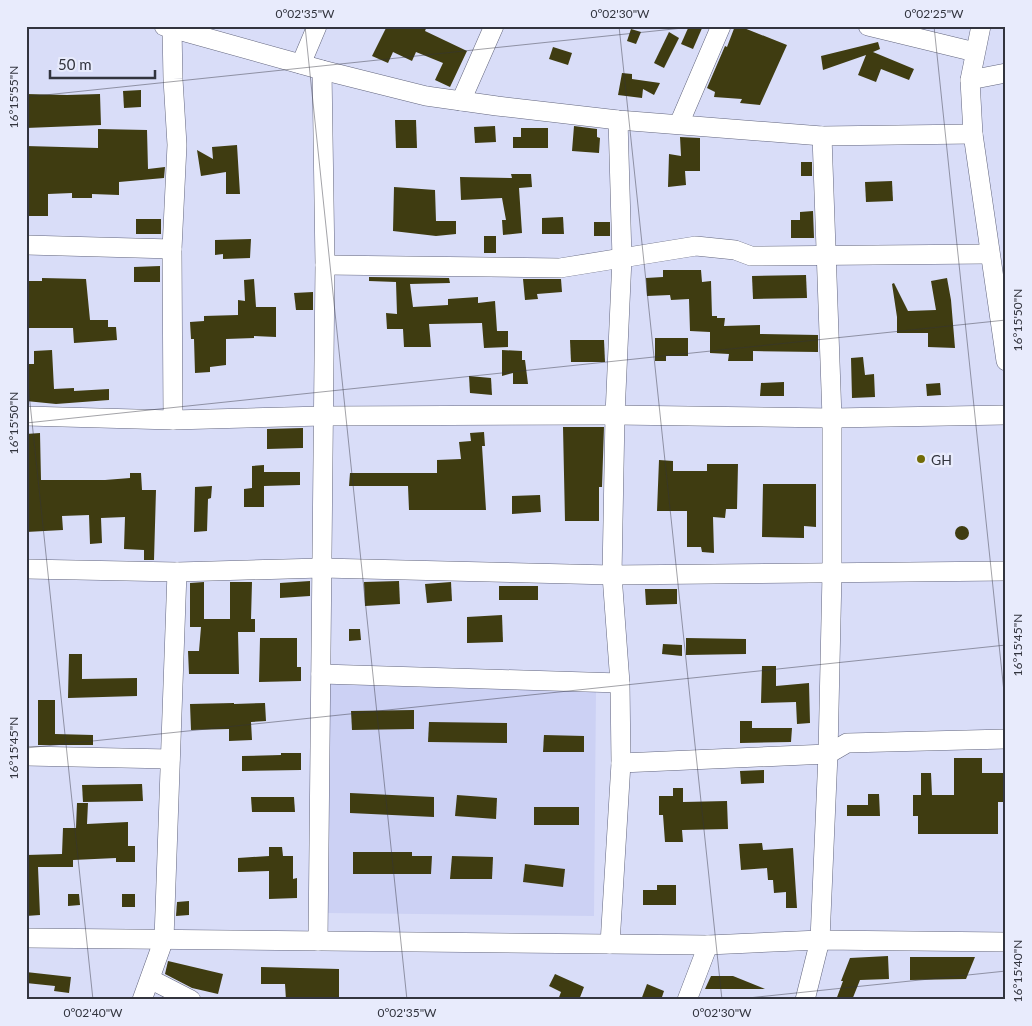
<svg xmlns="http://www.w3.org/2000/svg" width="1032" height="1026" font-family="Lato,sans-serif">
	<rect width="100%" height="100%" fill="#d9ddf8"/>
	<path fill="#ccd1f4" d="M329,684L596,690L594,916L327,913Z"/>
	<g fill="#3f3c11">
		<path d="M387,26H427L425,31L467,51L450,87L435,80L443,63L416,52L412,61L393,52L388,63L372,56Z"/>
		<path d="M689,26H703L693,49L681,44Z"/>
		<path d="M735,26H739L787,45L760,105L740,103L742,99L714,97L715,92L707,88L725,46L727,47Z"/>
		<path d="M631,29L641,32L636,44L627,41Z"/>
		<path d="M669,32L679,38L664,68L654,63Z"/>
		<path d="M878,42L880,49L873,52L914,69L909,80L881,69L876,82L858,75L866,55L823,70L821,56Z"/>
		<path d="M553,47L572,53L568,65L549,59Z"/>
		<path d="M622,73L632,74V79L660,83L654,95L643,89L642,98L618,95Z"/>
		<path d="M141,90V107L124,108L123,91Z"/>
		<path d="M26,94L67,95L100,94L101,125L26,128Z"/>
		<path d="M395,120H416L417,148H396Z"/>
		<path d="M495,126L496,142L475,143L474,127Z"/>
		<path d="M574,126L597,129V137L600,138L599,153L572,151Z"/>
		<path d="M521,128H548V148H513V137H521Z"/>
		<path d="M98,129L147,130L148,169L165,167L164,178L119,182V195L92,194V198H72V193L48,194V216H26V146L98,148Z"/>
		<path d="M680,137L700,138V171H685L686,185L668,187L669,154L681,156Z"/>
		<path d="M237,145L240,194H226V172L201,176L197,150L213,159L212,147Z"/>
		<rect x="801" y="162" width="11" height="14"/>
		<path d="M511,174H531L532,187L519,188L522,233L503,235L502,220H506L502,198L461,200L460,177L512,178Z"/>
		<path d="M892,181L893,201L866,202L865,182Z"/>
		<path d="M394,187L435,190L436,221H456V234L436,236L393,231Z"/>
		<path d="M813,211L814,238H791V220H800V212Z"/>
		<path d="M563,217L564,234H542V218Z"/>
		<rect x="136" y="219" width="25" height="15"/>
		<rect x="594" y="222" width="16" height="14"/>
		<rect x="484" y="236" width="12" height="17"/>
		<path d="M251,239L250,258L223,259V254L215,255V240Z"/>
		<path d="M160,266V282H134V267Z"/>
		<path d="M663,270H701L702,282L711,281L712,316H717V318H725L724,326L760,325V334L818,335V352L753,351V361H728L729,354L710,353V332L690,331L689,299L671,300L670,295L647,296L646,278L663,277Z"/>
		<path d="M806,275L807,298L753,299L752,276Z"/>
		<path d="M369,277L449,278L450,283L410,284L413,307L448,305V299L478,297V303L495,301L497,331H508V347L484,348L482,323L429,324L431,347H404L403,329H387L386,313L397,314L396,282L369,281Z"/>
		<path d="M42,278L86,279L90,320H108V327H116L117,340L74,343L73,328H26V281H42Z"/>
		<path d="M947,278L951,300L955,348L928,347V333H897V317L892,284L894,283L908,311L936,310L931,281Z"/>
		<path d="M254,279L256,307H276V337L254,336V338L226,339V365L210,367V372L195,373L194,339H191L190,322L204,321V316L238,315V300L245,301L244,280Z"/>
		<path d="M523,279H561L562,292L537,294L538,299L525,300Z"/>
		<path d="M313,292V310H296L294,293Z"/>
		<path d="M655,338H688V356H666V361H655Z"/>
		<path d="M570,340H604L605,362H571Z"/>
		<path d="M52,350L54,389L74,388V391L109,389V400L56,404L26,401V364H34V351Z"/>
		<path d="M502,350L522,351V360H525L528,384H513V373L502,376Z"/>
		<path d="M863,357L865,375L874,374L875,397L852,398L851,358Z"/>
		<path d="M469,376L491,378L492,395L470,393Z"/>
		<path d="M784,382V396H760L761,383Z"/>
		<path d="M940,383L941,395L927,396L926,384Z"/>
		<path d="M563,427H604L602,487H599V521H565Z"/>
		<path d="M303,428V448L267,449V429Z"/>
		<path d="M484,432L485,446H482L486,510H409L408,486H349L350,473H437V460L461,459L459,442L471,441L470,433Z"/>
		<path d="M40,433L41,480H105L130,478V473H141L142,490H156L154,560H144V550L124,549L125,517L101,518L102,543L90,544L89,515L62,516L63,530L26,532V434Z"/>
		<path d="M659,460L673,461V471H707V464H738L737,509H726L725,518L713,517L714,553L702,552L701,547H687V511H657Z"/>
		<path d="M264,465V472H300V485L264,486V507H244V489L252,488V466Z"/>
		<path d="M763,484H816V527L804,526V538L762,537Z"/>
		<path d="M212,486L211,498L208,499L207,531L194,532L195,487Z"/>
		<path d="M540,495L541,512L512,514V496Z"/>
		<circle cx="962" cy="533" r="7"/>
		<path d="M310,581V596L280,598V583Z"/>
		<path d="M399,581L400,604L365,606L364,582Z"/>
		<path d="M204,582V619H230V582H252L251,619H255V632H238L239,674H189L188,651H199L201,627H190V583Z"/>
		<path d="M451,582L452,601L427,603L425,584Z"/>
		<rect x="499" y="586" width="39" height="14"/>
		<path d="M645,589H677V604L646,605Z"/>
		<path d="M502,615L503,642L467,643V617Z"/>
		<path d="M349,629H360L361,640L349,641Z"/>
		<path d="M260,638H297V667H301V681L259,682Z"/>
		<path d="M686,638L746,639V654L686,655Z"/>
		<path d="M663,644L682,645V656L662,654Z"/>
		<path d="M69,654H82V679L137,678V696L68,698Z"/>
		<path d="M762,666H776V686L809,683L810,723L797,724L796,702L761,703Z"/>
		<path d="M38,700H55V734L93,735V745H38Z"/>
		<path d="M234,703V704L265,703L266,721L251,722L252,740L229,741V729L191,730L190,704Z"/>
		<path d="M414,710V729L352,730L351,711Z"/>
		<path d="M740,721H752V728H792L791,742L740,743Z"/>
		<path d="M429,722L507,723V743L428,742Z"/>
		<path d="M544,735L584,736V752H543Z"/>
		<path d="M281,753H301V770L242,771V756L281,755Z"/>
		<path d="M954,758H982V773H1005V802H998V834H918V816H913V795H921V773H931L932,795H954Z"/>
		<path d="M764,770V783L741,784L740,771Z"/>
		<path d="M142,784L143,801L83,802L82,785Z"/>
		<path d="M673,788H683V802L727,801L728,829L682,830L683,842H665L663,815H659V796H673Z"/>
		<path d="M350,793L434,797V817L350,813Z"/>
		<path d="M868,794H879L880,816H847V805H868Z"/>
		<path d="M457,795L497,798L496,819L455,816Z"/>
		<path d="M251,797H294L295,812H252Z"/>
		<path d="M77,803H88L87,824L128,822V846H135V862H116V858L73,860V867H38L40,915L26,916V855L62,854L63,828H76Z"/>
		<rect x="534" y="807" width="45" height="18"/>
		<path d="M762,843L763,850L793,848L797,908H786V892L774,893L773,880H768L767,868L741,870L739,844Z"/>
		<path d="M269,847H282L283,856H293V879L297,878V898L269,899V871L238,872V858L269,856Z"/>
		<path d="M353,852H412V856H432L431,874H353Z"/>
		<path d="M452,856L493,857L492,879H450Z"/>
		<path d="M525,864L565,869L563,887L523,882Z"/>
		<path d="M657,885H676V905H643V890H657Z"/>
		<path d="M68,894H79L80,905L68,906Z"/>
		<rect x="122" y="894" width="13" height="13"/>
		<path d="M189,901V915L176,916L177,902Z"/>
		<path d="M888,956L889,979L860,980L852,1000H836L843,981H841L850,958Z"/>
		<path d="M910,957H975L966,979L910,980Z"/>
		<path d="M168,961L223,974L218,994L192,988L165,974Z"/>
		<path d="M261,967L339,969V1000H286L285,984H261Z"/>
		<path d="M26,972L71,977L69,993L54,991L55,986L26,983Z"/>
		<path d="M555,974L584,987L579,1000H558L561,992L549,986Z"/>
		<path d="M711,976H733L765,989H705Z"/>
		<path d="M647,984L664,991L661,1000H641Z"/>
	</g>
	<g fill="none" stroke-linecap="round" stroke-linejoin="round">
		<g stroke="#63667e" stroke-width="20">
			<g id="minor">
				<path d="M164,26L322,70L426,96L497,106L618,120L822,136L973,134"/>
				<path d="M868,26L975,52"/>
				<path d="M981,26L970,80L973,134L1006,361"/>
				<path d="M172,29L173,79L177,145L172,249L173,420"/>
				<path d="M301,64L317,26"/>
				<path d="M970,80L1006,73"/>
				<path d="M461,101L494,26"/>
				<path d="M679,124L721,26"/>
				<path d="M26,245L172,249"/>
				<path d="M325,265L560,268L696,246L735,250L751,256L989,254"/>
				<path d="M26,416L173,420L323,416L615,415L832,418L1006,415"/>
				<path d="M26,569L177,572L322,568L612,575L1006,571"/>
				<path d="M321,674L620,683"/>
				<path d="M26,756L170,759"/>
				<path d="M621,763L828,754L847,743L1006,739"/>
				<path d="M26,938L708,945L820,940L1006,942"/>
				<path d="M318,941L325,265L322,70"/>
				<path d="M610,944L621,763L620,683L612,575L615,415L622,258L618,120"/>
				<path d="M150,979L191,1000"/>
				<path d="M142,1000L164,939L177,572"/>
				<path d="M687,1000L708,945"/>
				<path d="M805,1000L820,940L828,754L832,574V418L822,136"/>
			</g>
		</g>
		<use href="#minor" stroke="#fff" stroke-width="19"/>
	</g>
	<path fill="none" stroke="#32343e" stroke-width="1" stroke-opacity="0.45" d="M305,26L407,1000M619,26L722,1000M934,26L1006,711M26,97L702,26M26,365L93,1000M26,423L1006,320M26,748L1006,645M729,1000L1006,971"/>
	<circle fill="#726b07" stroke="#e8ebfc" stroke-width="2" cx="921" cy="459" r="5"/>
	<g text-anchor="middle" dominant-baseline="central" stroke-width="5" stroke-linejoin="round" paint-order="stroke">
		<g font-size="14" fill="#32343e" stroke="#e8ebfc" text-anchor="start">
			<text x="931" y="459">GH</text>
		</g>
	</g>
	<rect width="1032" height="1026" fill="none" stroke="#e8ebfc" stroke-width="55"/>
	<path d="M50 70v8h105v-8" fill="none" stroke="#32343e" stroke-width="2.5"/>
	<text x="58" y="70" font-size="15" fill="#32343e" stroke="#e8ebfc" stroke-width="4" paint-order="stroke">50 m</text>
	<rect x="28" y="28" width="976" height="970" fill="none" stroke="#32343e" stroke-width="2"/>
	<g font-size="12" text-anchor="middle" fill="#32343e">
		<text x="305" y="18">0°02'35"W</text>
		<text x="620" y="18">0°02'30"W</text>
		<text x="934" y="18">0°02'25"W</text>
		<text transform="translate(14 97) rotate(-90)" y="4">16°15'55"N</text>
		<text transform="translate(1018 320) rotate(-90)" y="4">16°15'50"N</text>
		<text transform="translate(14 423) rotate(-90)" y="4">16°15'50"N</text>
		<text transform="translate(1018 645) rotate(-90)" y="4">16°15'45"N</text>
		<text transform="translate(14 748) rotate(-90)" y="4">16°15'45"N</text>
		<text transform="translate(1018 971) rotate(-90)" y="4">16°15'40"N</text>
		<text x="93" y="1017">0°02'40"W</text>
		<text x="407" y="1017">0°02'35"W</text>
		<text x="722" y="1017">0°02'30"W</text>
	</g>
</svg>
